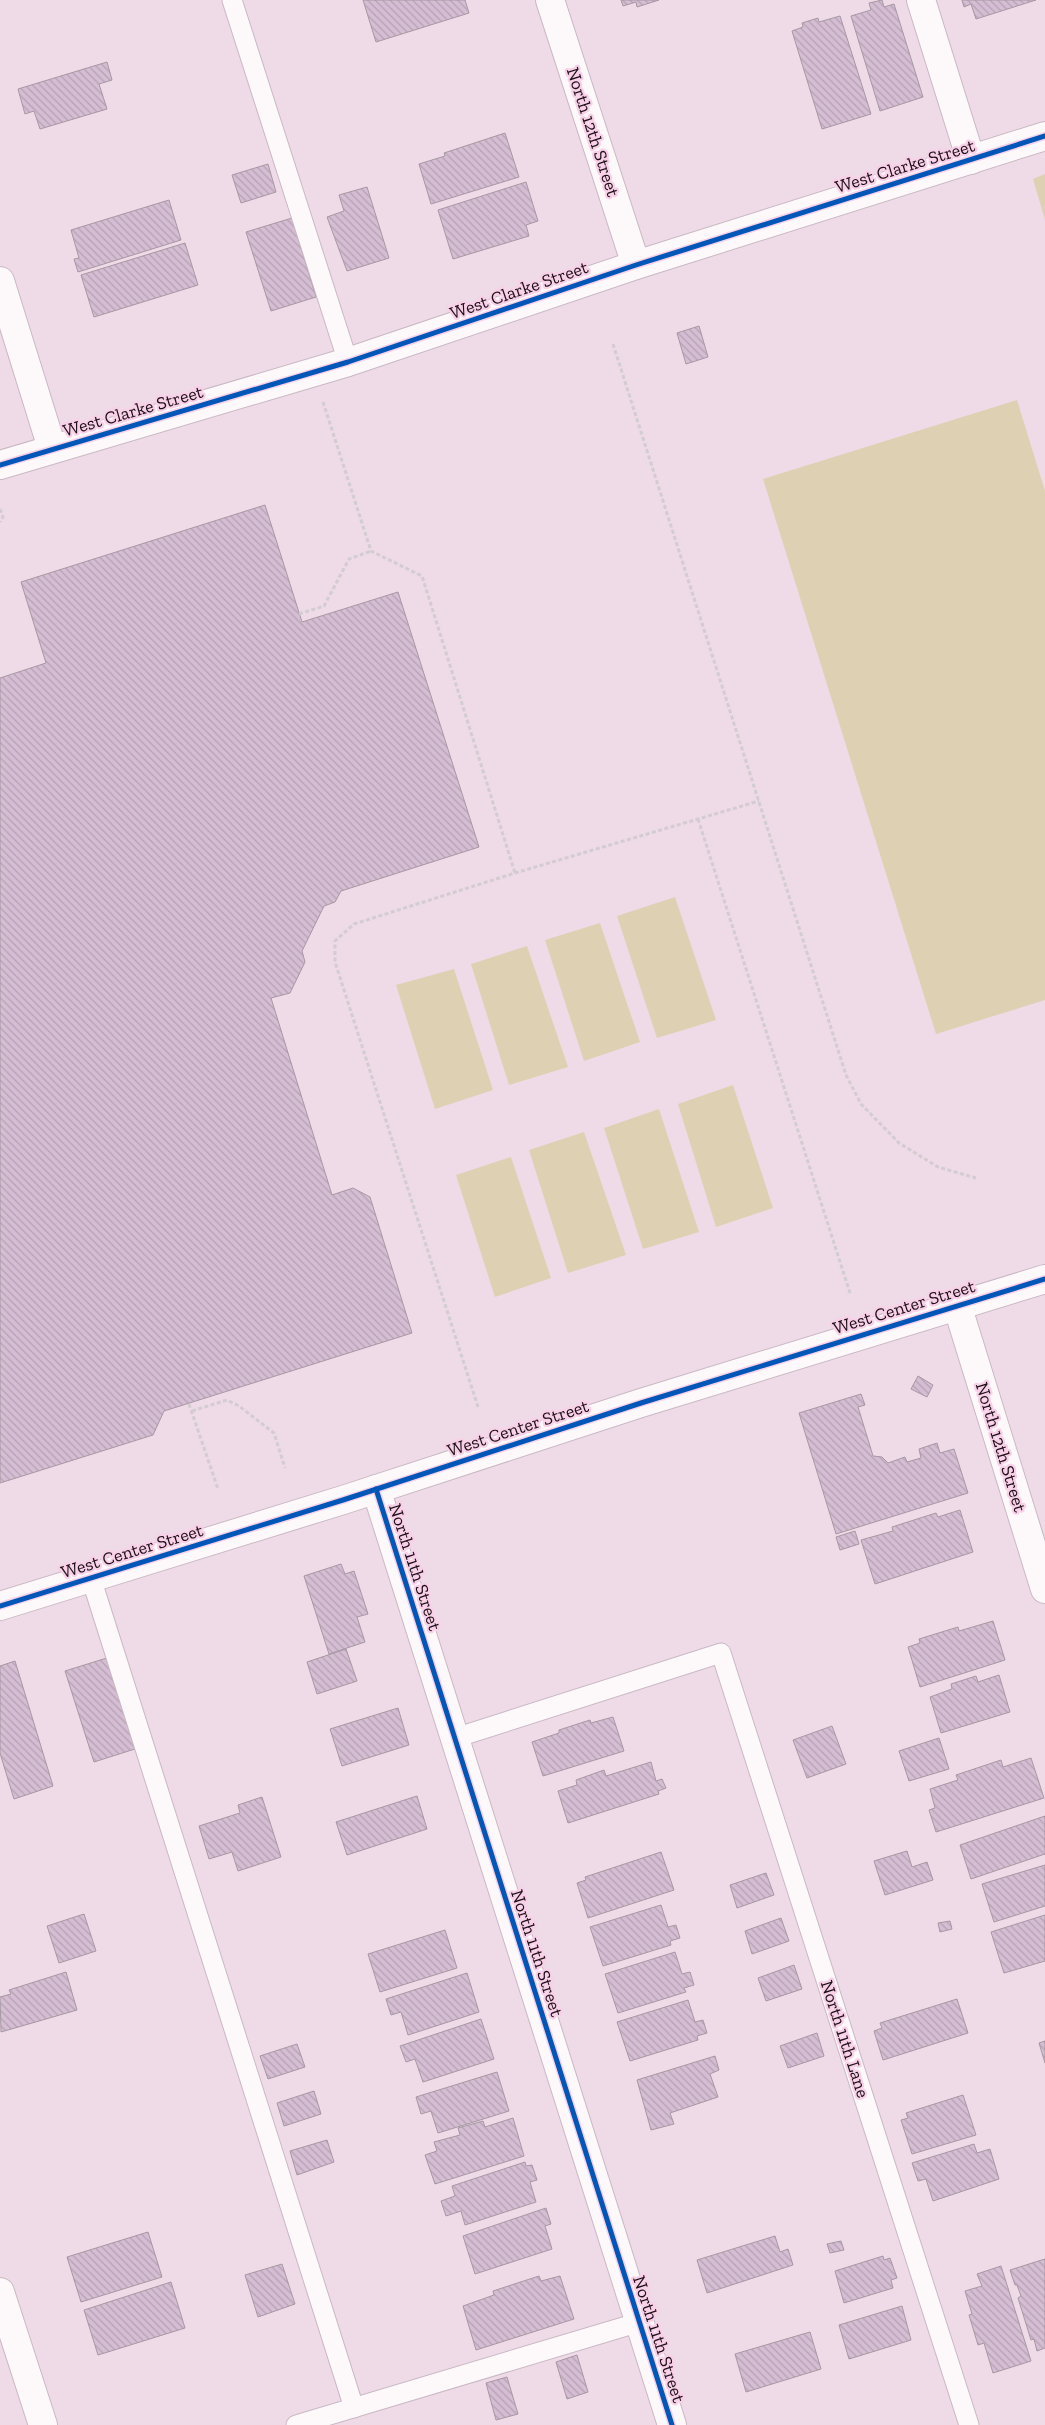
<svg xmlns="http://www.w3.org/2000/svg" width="1045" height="2425" font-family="'Zilla Slab',serif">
	<defs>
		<pattern id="building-back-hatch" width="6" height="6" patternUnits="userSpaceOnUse" patternTransform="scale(1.25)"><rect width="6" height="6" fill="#d5bdd3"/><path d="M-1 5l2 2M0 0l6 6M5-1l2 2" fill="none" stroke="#b6a1b4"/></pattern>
	</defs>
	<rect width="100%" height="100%" fill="#efdae7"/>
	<g fill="#ded1b3">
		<path d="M1045,174V220L1033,179Z"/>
		<path d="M1017,400L1045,491V1000L936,1034L763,479Z"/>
		<path d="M675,897L716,1020L657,1038L617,916Z"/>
		<path d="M600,923L640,1042L584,1061L545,940Z"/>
		<path d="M527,946L568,1067L509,1085L471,964Z"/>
		<path d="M454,969L493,1090L435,1109L396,985Z"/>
		<path d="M733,1085L773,1208L716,1227L678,1104Z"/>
		<path d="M659,1109L699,1232L643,1249L604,1128Z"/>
		<path d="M584,1132L626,1255L568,1273L529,1150Z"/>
		<path d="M511,1157L551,1278L495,1297L456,1175Z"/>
	</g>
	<g fill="url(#building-back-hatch)" stroke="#a698a3">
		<path d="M363,0H465L469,13L376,42Z"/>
		<path d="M621,0H659L637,7L636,2L623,6Z"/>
		<path d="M882,0L884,7L894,4L923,97L880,111L851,16L871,10L869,3Z"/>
		<path d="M962,0H1036L976,19L971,4L964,7Z"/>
		<path d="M840,16L871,114L822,129L792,31L803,27L802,23L818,18L819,22Z"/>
		<path d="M107,62L112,80L99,84L107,109L40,129L34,111L25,114L18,89Z"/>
		<path d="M505,133L519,177L431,204L419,164L445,156L444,153Z"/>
		<path d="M268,164L276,192L241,203L232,175Z"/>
		<path d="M526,182L538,221L526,225L529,236L453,259L438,210Z"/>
		<path d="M367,187L389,258L347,271L327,217L344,211L339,195Z"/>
		<path d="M169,200L181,240L78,272L74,259L79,258L71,230Z"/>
		<path d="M292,218L316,297L271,311L246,232Z"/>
		<path d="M185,243L198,285L94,317L81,275Z"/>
		<path d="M699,326L708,357L686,364L677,333Z"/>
		<path d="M265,505L302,622L398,592L479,847L341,891L335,902L324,906L302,951L305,962L290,993L271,998L332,1195L353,1188L370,1197L412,1333L164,1411L153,1435L0,1483V678L46,663L21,582Z"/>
		<path d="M918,1376L933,1385L927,1397L911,1389Z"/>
		<path d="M861,1394L865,1405L858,1407L873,1456L882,1457L888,1463L905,1457L907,1462L921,1458L919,1449L937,1443L940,1453L954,1449L968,1493L836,1534L799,1413Z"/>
		<path d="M960,1510L973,1552L875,1584L861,1540L893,1531L892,1527L936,1513L938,1517Z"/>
		<path d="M855,1531L859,1544L840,1550L836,1537Z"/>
		<path d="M341,1564L345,1574L354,1571L368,1614L357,1617L365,1642L329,1654L304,1576Z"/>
		<path d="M993,1621L1005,1660L920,1687L908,1647L920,1643L919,1639L958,1627L959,1631Z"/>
		<path d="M346,1649L357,1681L317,1694L307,1662Z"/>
		<path d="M110,1657L138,1748L94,1762L65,1671Z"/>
		<path d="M15,1661L53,1786L14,1799L0,1753V1666Z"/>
		<path d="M999,1675L1010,1712L941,1733L930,1697L952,1689L951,1684L976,1676L978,1682Z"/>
		<path d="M398,1708L409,1745L342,1766L330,1729Z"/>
		<path d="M613,1717L624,1751L543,1776L532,1742L559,1733V1730L590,1720L591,1723Z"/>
		<path d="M832,1726L846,1764L807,1778L793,1740Z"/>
		<path d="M939,1738L949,1769L909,1781L899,1751Z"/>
		<path d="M1031,1758L1044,1798L936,1832L929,1810L935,1808L930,1789L958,1780L956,1775L1001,1760L1003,1767Z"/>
		<path d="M651,1762L656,1781L662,1779L666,1788L658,1791L659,1794L568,1823L558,1791L577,1785L576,1780L604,1770L606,1776Z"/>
		<path d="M417,1796L427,1829L347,1855L336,1822Z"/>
		<path d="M262,1797L281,1857L238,1871L232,1852L209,1859L199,1826L240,1813L238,1805Z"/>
		<path d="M1045,1816V1854L971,1879L960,1845Z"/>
		<path d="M907,1851L912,1867L927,1862L933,1880L885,1895L874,1861Z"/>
		<path d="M661,1852L674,1890L588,1918L577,1883L586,1880L585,1877Z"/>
		<path d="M1045,1865V1906L994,1922L982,1884Z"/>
		<path d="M766,1873L774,1895L737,1908L730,1885Z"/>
		<path d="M661,1905L668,1927L676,1925L680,1938L670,1941L671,1945L603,1966L590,1927Z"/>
		<path d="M84,1914L96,1951L59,1963L47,1926Z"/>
		<path d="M1045,1915V1961L1004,1973L991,1932Z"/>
		<path d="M781,1918L789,1941L752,1954L745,1931Z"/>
		<path d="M950,1921L952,1929L940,1932L938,1923Z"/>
		<path d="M445,1930L457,1968L380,1992L368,1954Z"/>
		<path d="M675,1952L682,1974L690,1972L694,1985L684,1988L686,1992L618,2013L605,1974Z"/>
		<path d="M794,1965L802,1989L766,2001L758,1978Z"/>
		<path d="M66,1972L77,2010L1,2032L0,1997L11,1994L9,1990Z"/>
		<path d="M467,1973L479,2012L408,2035L401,2012L391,2015L386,1999Z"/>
		<path d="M957,1999L968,2033L883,2060L874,2031L882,2028L880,2023Z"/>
		<path d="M688,2000L695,2022L703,2020L707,2033L697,2036L698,2040L630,2061L617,2022Z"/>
		<path d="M481,2019L494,2059L423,2082L415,2059L406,2062L400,2046Z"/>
		<path d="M817,2033L824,2056L788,2068L780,2046Z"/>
		<path d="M1045,2041V2063L1039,2043Z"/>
		<path d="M297,2044L305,2067L268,2079L260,2056Z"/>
		<path d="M715,2056L719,2070L710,2074L718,2097L670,2113L674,2124L651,2130L637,2080Z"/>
		<path d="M497,2072L509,2111L438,2133L431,2111L421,2114L416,2097Z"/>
		<path d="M314,2091L321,2114L284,2126L277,2103Z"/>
		<path d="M963,2095L976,2135L912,2154L901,2120L908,2118L906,2113Z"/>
		<path d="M513,2118L524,2156L435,2184L425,2155L437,2151L434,2142L460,2135L458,2128L483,2121L485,2127Z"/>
		<path d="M327,2140L334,2162L297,2175L290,2151Z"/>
		<path d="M974,2144L977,2153L990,2149L999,2179L933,2201L926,2179L918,2181L912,2163Z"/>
		<path d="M525,2162L526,2166L532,2165L537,2180L530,2182L536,2202L465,2225L461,2211L446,2216L441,2201L455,2196L452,2186Z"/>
		<path d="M546,2208L551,2224L545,2226L552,2249L475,2274L463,2236Z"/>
		<path d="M148,2232L162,2277L81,2302L67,2257Z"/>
		<path d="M775,2236L780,2252L788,2249L793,2265L707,2293L697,2260Z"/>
		<path d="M841,2241L844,2250L830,2253L827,2244Z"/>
		<path d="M883,2256L884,2260L890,2258L897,2278L891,2280L893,2288L844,2303L835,2271Z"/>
		<path d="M1045,2259V2348L1037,2351L1034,2339L1031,2340L1018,2298L1021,2296L1017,2285H1015L1010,2270Z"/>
		<path d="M282,2264L295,2304L258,2317L245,2275Z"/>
		<path d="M1001,2266L1031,2361L993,2373L984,2343L978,2345L969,2315L972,2314L965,2291L982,2286L977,2274Z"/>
		<path d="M539,2276L541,2281L560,2276L574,2319L476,2350L463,2306L494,2295L493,2291Z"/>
		<path d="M171,2282L185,2328L98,2355L84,2310Z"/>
		<path d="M902,2306L911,2340L849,2359L839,2325Z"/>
		<path d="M810,2332L821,2369L746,2392L735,2354Z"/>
		<path d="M577,2355L588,2392L567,2399L556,2362Z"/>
		<path d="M507,2377L518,2414L496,2420L486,2383Z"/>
	</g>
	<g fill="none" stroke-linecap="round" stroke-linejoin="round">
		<g stroke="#c9b9c3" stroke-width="21">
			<g id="lane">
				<path d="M232,0L348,362"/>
				<path d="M91,1578L354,2408"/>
				<path d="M455,1738L721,1653L969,2425"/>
				<path d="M296,2425L640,2322"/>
			</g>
		</g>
		<g stroke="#c9b9c3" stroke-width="30">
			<g id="street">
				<path d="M550,0L636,265"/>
				<path d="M921,0L971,160"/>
				<path d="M0,281L52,448"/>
				<path d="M0,465L348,362L636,265L1045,136"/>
				<path d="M957,1305L1045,1589"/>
				<path d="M376,1489L672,2425"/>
				<path d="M0,2292L43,2425"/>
			</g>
		</g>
		<g stroke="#c9b9c3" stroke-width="30">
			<path id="secondary" d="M0,1606L343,1500L641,1403L1045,1279"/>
		</g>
		<g stroke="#d3ccd0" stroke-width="3" stroke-dasharray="4 2.5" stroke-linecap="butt">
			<path d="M613,344L846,1075L861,1104L899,1143L938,1167L976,1178"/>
			<path d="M323,402L371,551L422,576L515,873"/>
			<path d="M0,509L3,517L0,522"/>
			<path d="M299,614L324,606L349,559L371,551"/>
			<path d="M698,819L850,1293"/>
			<path d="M189,1404L218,1489"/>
			<path d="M478,1407L335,962V941L354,924L515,873L759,801"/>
			<path d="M192,1411L227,1400L239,1406L274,1433L285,1468"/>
		</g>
		<use href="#lane" stroke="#fdf9fb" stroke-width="19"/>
		<use href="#street" stroke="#fdf9fb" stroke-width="28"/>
		<use href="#secondary" stroke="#fdf9fb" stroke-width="28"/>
		<g stroke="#f8d1e8" stroke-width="8">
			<g id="cycleway">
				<path d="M0,465L348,362L636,265L1045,136"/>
				<path d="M376,1489L672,2425"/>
				<path d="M0,1606L343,1500L641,1403L1045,1279"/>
			</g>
		</g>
		<use href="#cycleway" stroke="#0057b8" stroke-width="5"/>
	</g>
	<g text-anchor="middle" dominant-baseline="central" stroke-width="4.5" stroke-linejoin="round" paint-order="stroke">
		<g font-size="18" fill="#1c0f17" stroke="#f8d1e8">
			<text transform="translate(593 132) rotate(72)">North 12th Street</text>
			<text transform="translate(905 166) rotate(-17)">West Clarke Street</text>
			<text transform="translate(519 290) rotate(-19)">West Clarke Street</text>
			<text transform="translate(133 411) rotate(-16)">West Clarke Street</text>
			<text transform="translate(904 1307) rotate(-17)">West Center Street</text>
			<text transform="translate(518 1428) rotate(-18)">West Center Street</text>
			<text transform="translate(1001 1447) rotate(73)">North 12th Street</text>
			<text transform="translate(132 1551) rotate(-17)">West Center Street</text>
			<text transform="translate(415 1567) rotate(72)">North 11th Street</text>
			<text transform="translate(537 1953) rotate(72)">North 11th Street</text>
			<text transform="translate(845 2039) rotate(72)">North 11th Lane</text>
			<text transform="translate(659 2339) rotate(72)">North 11th Street</text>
		</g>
	</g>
</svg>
